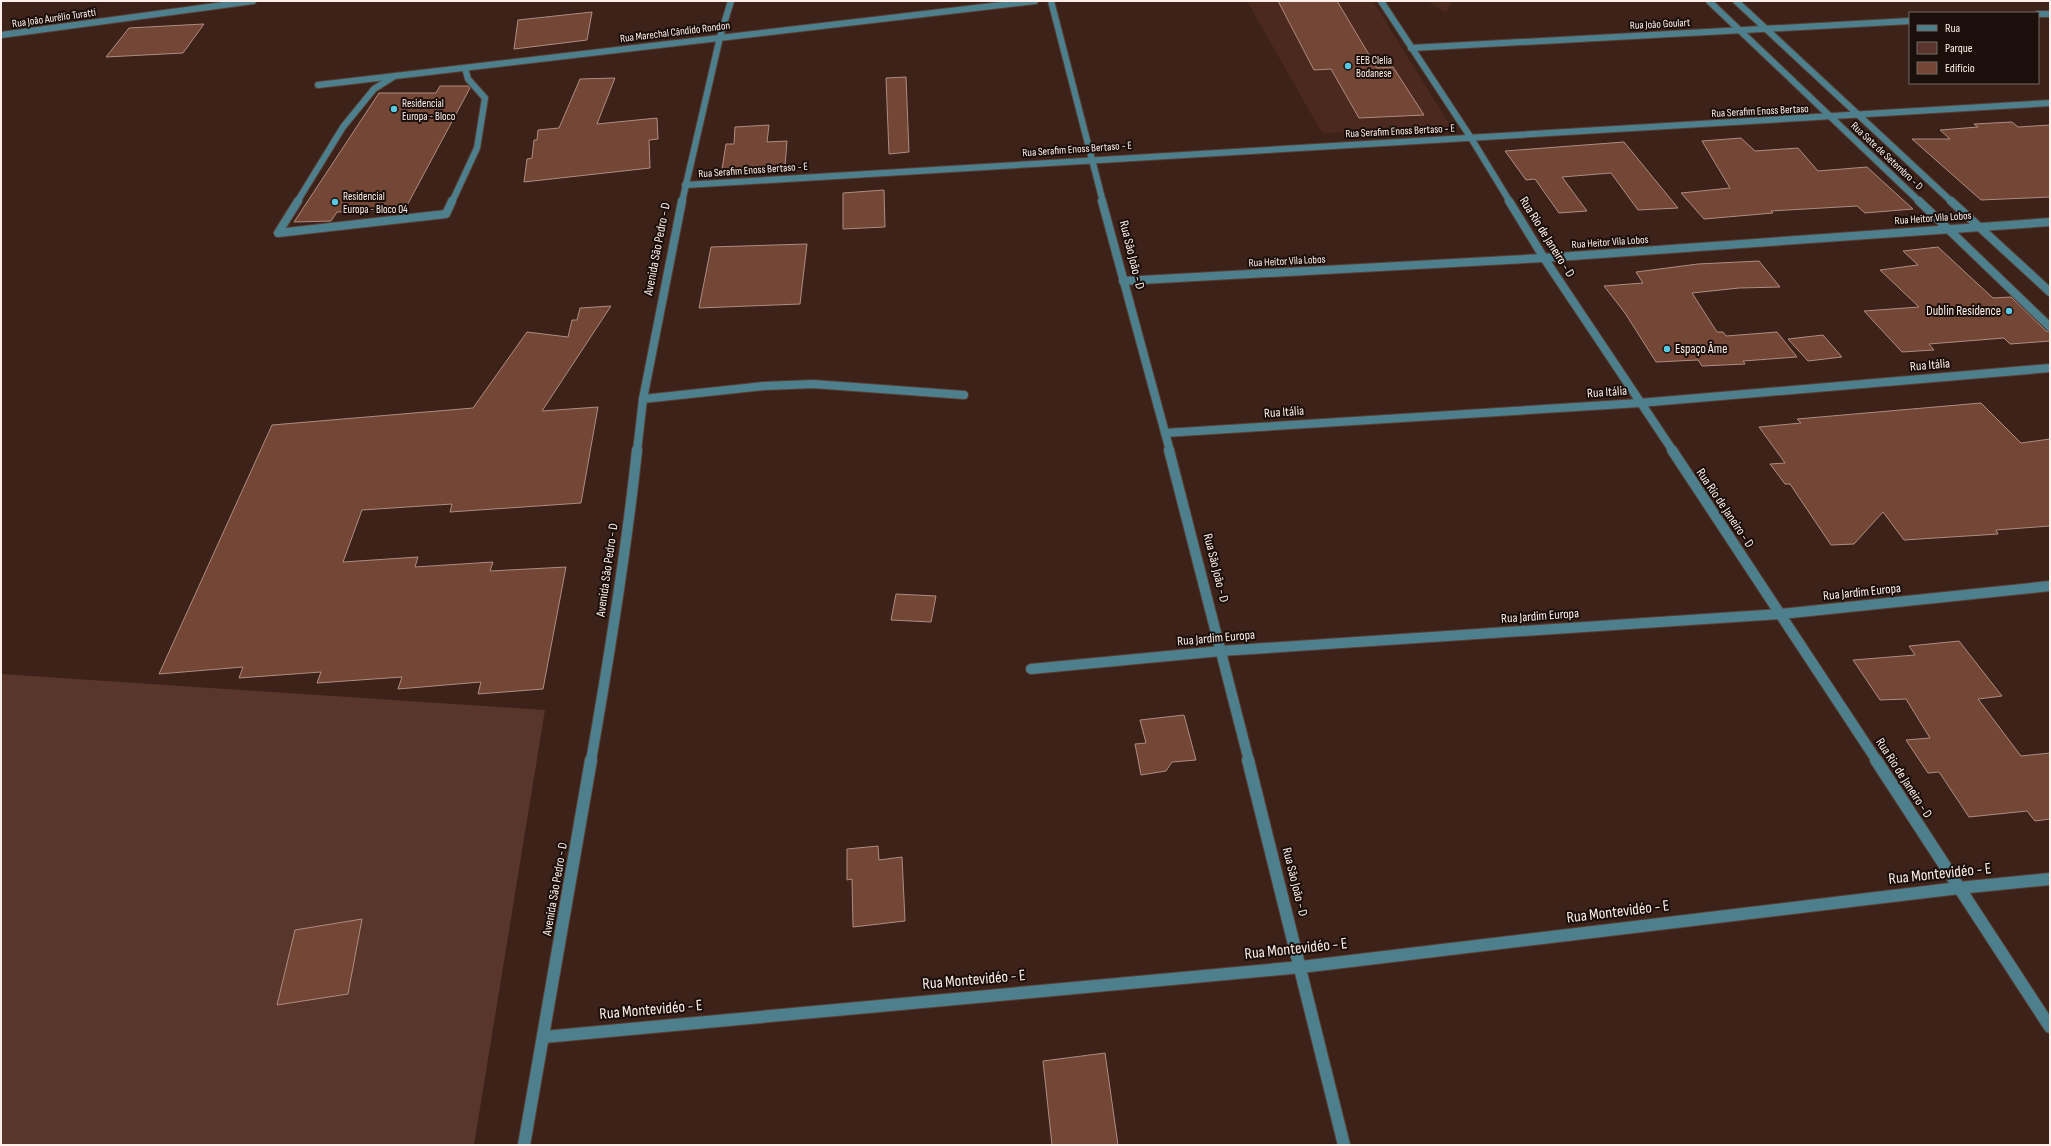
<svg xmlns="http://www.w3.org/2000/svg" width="2051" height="1146" font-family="'Sofia Sans Condensed',sans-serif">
	<rect width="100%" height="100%" fill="#3d2219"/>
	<g fill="#4b291e">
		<path d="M1247,1H1373L1453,130L1322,133Z"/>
		<path d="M1427,1H1452L1446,13Z"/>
	</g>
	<path fill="#58362b" d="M1,674L545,710L474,1145H1Z"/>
	<g fill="#744636" stroke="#ae8c81">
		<path d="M1278,1H1337L1377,68L1393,67L1424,115L1359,118L1331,69L1314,70Z"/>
		<path d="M592,12L587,40L514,49L518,20Z"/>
		<path d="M204,24L183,53L106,57L129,28Z"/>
		<path d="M906,77L909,152L889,154L886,78Z"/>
		<path d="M615,78L597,124L657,118L658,139L649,140L650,168L524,182L527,159L532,158L534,140H537L538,130L559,128L580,79Z"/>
		<path d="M440,86H468L470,88L404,211L337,212L331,221L294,222L379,93H436Z"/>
		<path d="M2012,122L2018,127L2050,125V197L1981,200L1912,139H1950L1940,130L1978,127L1974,124Z"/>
		<path d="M769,125L767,142L787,141L785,166L722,169L726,144H734L735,127Z"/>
		<path d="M1741,138L1755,151L1798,148L1818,171L1867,167L1913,209L1865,213L1857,206L1771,211L1773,213L1704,219L1681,193L1730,188L1702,141Z"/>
		<path d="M1624,142L1678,208L1638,210L1611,173L1562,177L1587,211L1559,213L1535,179L1526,180L1505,151Z"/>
		<path d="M884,190L885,227L843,229V193Z"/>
		<path d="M807,244L800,304L699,308L711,247Z"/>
		<path d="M1938,247L1993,298L2011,297L2046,331L2050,332V341L2010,344L2004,338L1929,344L1934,350L1902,352L1864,311L1919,307L1880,270L1918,265L1903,251Z"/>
		<path d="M1759,261L1780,287L1739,288L1692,293L1717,332H1723L1726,336L1777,332L1797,357L1743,361L1745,364L1702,366L1698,360L1656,362L1625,313L1604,286L1643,283L1636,272L1698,264Z"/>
		<path d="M611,306L542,411L598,407L581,503L450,512L452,504L362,510L343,562L418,557L415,567L493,562L490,571L566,567L543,689L478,694L481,682L398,689L402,677L317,683L321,672L239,678L243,667L159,674L272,425L473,408L527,332L568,337L572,320H577L580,308Z"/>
		<path d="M1823,335L1842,357L1808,361L1788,339Z"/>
		<path d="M1981,403L2021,443L2050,439V526L1996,530L1998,534L1904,540L1883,512L1854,544L1831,545L1790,484H1785L1770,464L1785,463L1759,427L1801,423L1797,419Z"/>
		<path d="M896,594L936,596L931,622L891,620Z"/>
		<path d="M1959,641L2002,696L1978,699L2021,756L2050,753V819L2035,821L2027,811L1969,817L1939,772L1928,773L1906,740L1930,738L1906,699L1880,700L1853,660L1915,655L1909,646Z"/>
		<path d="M1184,715L1196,760L1172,762L1166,771L1141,775L1135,744L1146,743L1140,720Z"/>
		<path d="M878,846L879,860L902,857L905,921L853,927L852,879L847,880V849Z"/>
		<path d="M362,919L348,994L277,1005L295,930Z"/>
		<path d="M1105,1053L1118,1145H1052L1043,1061Z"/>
	</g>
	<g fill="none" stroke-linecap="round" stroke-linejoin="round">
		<g stroke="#583f36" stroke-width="8">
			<g id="minor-far3">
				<path d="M1051,1L1103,202"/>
				<path d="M1381,1L1471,138L1510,202"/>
				<path d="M1709,1L1920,202"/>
				<path d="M1736,1L1952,202"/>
				<path d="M2038,14H2050"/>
				<path d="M1,35L253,1"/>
				<path d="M1411,48L1910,21"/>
				<path d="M318,85L1035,1"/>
				<path d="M685,185L2050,103"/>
				<path d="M297,202L343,127L374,89L393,77"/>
				<path d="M452,202L477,148L485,98L468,79L465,68"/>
				<path d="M682,202L720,37L731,1"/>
			</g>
		</g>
		<g stroke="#583f36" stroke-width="10">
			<g id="minor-far2">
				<path d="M298,201L278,233L446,214L452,201"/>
				<path d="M1102,201L1170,451"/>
				<path d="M1509,201L1544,258L1673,451"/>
				<path d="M1919,201L2050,327"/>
				<path d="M1951,201L2050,292"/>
				<path d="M1123,281L1544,258L2050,222"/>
				<path d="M643,399L764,386L813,384L964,395"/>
				<path d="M1165,433L1639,403L2050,368"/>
				<path d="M637,451L643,399L682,201"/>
			</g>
		</g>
		<g stroke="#583f36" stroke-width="12">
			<g id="minor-far1">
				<path d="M1169,450L1249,761"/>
				<path d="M1672,450L1877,761"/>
				<path d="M1031,669L1221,651L1781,614L2050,586"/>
				<path d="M591,761C609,658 626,555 637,450"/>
			</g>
		</g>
		<g stroke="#583f36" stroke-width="14">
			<g id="minor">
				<path d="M1248,760L1344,1145"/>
				<path d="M1876,760L2050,1027"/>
				<path d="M544,1037L1301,967L1959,888L2050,879"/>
				<path d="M524,1145L591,760"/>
			</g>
		</g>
		<use href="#minor-far3" stroke="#4d808c" stroke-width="6"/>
		<use href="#minor-far2" stroke="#4d808c" stroke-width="8"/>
		<use href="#minor-far1" stroke="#4d808c" stroke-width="10"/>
		<use href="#minor" stroke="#4d808c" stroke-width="12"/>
	</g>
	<g fill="#57c9e2" stroke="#1b0f0b" stroke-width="1.5">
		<circle cx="1348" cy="66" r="4"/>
		<circle cx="394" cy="109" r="4"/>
		<circle cx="335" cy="202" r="4"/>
		<circle cx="2009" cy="311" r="4"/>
		<circle cx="1667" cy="349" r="4"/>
	</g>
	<g text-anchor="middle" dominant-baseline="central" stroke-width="4" stroke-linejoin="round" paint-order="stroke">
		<g font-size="11" fill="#fdeee9" stroke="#1b0f0b">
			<text transform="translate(54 18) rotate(-8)">Rua João Aurélio Turatti</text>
			<text transform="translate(1660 24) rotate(-3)">Rua João Goulart</text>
			<text transform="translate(675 32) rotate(-7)">Rua Marechal Cândido Rondon</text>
			<text transform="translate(1760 111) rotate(-3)">Rua Serafim Enoss Bertaso</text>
			<text transform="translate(1400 131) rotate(-3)">Rua Serafim Enoss Bertaso - E</text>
			<text transform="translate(1077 149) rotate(-4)">Rua Serafim Enoss Bertaso - E</text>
			<text transform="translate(1887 156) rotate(43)">Rua Sete de Setembro - D</text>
			<text transform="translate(753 170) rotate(-4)">Rua Serafim Enoss Bertaso - E</text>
			<text transform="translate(1933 218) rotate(-4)">Rua Heitor Vila Lobos</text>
			<text transform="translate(1610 242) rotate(-4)">Rua Heitor Vila Lobos</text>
			<text transform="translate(1287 261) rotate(-3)">Rua Heitor Vila Lobos</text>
		</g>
		<g font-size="11" fill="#fdeee9" stroke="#1b0f0b" text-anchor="start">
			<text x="1356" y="60">EEB Clelia<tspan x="1356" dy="13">Bodanese</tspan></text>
			<text x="402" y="103">Residencial<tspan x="402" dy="13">Europa - Bloco</tspan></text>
			<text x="343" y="196">Residencial<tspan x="343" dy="13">Europa - Bloco 04</tspan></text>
		</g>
		<g font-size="13" fill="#fdeee9" stroke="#1b0f0b">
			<text transform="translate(1547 237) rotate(58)">Rua Rio de Janeiro - D</text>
			<text transform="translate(657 249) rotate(-79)">Avenida São Pedro - D</text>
			<text transform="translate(1132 255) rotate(76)">Rua São João - D</text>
			<text transform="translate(1930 365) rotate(-5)">Rua Itália</text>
			<text transform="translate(1607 392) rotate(-4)">Rua Itália</text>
			<text transform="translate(1284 412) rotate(-4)">Rua Itália</text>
			<text transform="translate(1725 508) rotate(56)">Rua Rio de Janeiro - D</text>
			<text transform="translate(1216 568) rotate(76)">Rua São João - D</text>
			<text transform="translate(607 570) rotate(-82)">Avenida São Pedro - D</text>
			<text transform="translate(1862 592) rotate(-6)">Rua Jardim Europa</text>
			<text transform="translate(1540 616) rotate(-4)">Rua Jardim Europa</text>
			<text transform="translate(1216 638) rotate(-5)">Rua Jardim Europa</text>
			<text transform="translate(1904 778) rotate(57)">Rua Rio de Janeiro - D</text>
			<text transform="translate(1295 882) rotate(76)">Rua São João - D</text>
			<text transform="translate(555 889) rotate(-80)">Avenida São Pedro - D</text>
		</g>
		<g font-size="13" fill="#fdeee9" stroke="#1b0f0b" text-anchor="end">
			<text x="2001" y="311">Dublin Residence</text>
			<text x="1675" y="349" text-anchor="start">Espaço Âme</text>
		</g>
		<g font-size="16" fill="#fdeee9" stroke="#1b0f0b">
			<text transform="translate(1940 874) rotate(-6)">Rua Montevidéo - E</text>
			<text transform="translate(1618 912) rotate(-7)">Rua Montevidéo - E</text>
			<text transform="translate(1296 949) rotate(-6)">Rua Montevidéo - E</text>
			<text transform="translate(974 980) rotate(-5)">Rua Montevidéo - E</text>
			<text transform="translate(651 1010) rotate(-5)">Rua Montevidéo - E</text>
		</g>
	</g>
	<rect width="2051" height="1146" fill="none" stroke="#fdeee9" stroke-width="4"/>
	<rect x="1909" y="12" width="130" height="72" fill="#1b0f0b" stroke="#756864"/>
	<rect x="1917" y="25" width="20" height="6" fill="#4d808c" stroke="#756864"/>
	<text x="1945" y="32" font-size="12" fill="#fdeee9">Rua</text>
	<rect x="1917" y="42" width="20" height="12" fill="#58362b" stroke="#756864"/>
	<text x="1945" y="52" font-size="12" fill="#fdeee9">Parque</text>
	<rect x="1917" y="62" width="20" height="12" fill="#744636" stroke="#756864"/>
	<text x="1945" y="72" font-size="12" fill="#fdeee9">Edifício</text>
</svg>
